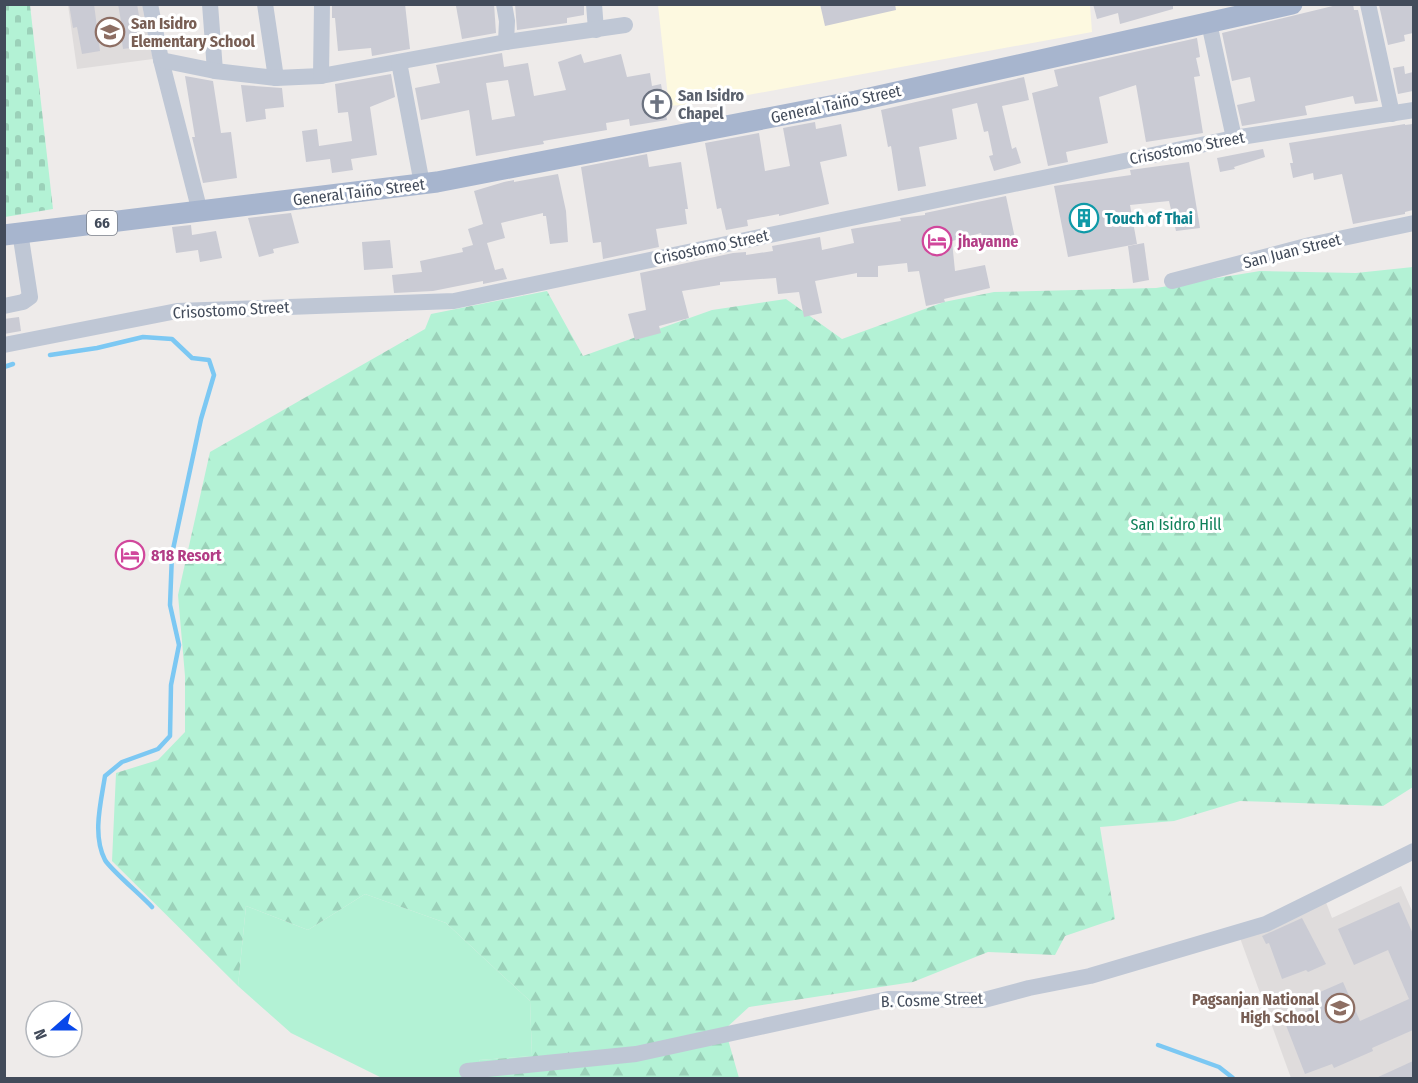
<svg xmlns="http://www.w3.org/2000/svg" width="1418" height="1083" font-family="'Fira Sans Condensed',sans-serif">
	<defs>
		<pattern id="forest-firs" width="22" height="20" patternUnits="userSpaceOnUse" patternTransform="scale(1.5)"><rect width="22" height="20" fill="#b3f2d5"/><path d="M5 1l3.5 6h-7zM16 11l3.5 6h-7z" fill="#9bd1b9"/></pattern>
		<pattern id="cemetery-stones" width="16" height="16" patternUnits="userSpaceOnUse" patternTransform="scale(1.5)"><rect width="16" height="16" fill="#b3f2d5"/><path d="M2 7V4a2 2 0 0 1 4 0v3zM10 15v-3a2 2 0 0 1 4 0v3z" fill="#9bd1b9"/></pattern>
	</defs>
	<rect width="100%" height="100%" fill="#eeebea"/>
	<path fill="#fdf9e0" d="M658,5H1090L1092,32L710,102L669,106Z"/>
	<g fill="#dfdcdc">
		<path d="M68,5H142L153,59L77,69Z"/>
		<path d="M1401,886L1413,913V1078H1291L1240,938L1324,897L1332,918Z"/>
	</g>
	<path fill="#b3f2d5" d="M365,894L446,923L530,1001L532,1056L479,1060L487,1075L480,1078H382L291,1033L238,986L246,906L308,930Z"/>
	<path fill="url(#forest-firs)" d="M1413,267V787L1383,806L1240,801L1174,821L1100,827L1115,919L1065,936L1055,955L988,952L913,982L749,1007L725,1029L739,1078H480L487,1075L479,1060L532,1056L530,1001L446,923L365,894L308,930L246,906L238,986L112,861L116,773L158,760L185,732V676L178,595L210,452L425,329L431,314L547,291L583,356L712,310L786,299L842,339L944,302L994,292L1156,288L1260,271L1356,273Z"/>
	<path fill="url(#cemetery-stones)" d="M5,4L30,5L53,209L5,217Z"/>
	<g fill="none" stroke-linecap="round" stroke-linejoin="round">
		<g stroke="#7cc8f3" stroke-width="4.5">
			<path d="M50,355L97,348L143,337L172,339L192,358L209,360L214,375L201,419L172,554L170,605L179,645L171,685L170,736L158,749L122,762L105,776C101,802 92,835 105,860C111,870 142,896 152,907"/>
			<path d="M4,367L13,364"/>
			<path d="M1158,1045L1219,1067L1233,1078"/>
		</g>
	</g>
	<g fill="#cacbd4" fill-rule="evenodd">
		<path d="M69,4H94L100,51L82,54L77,27L73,28Z"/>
		<path d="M118,4H137L144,46L123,49L121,34L123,33Z"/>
		<path d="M332,4H405L410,49L372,56L371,48L338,51L335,18H332Z"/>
		<path d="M469,4H494L496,33L462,39L456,6Z"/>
		<path d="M515,4H584V15L567,18V23L517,30Z"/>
		<path d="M820,4H895L896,10L825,26Z"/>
		<path d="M1093,4H1173V9L1120,24L1118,13L1097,19Z"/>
		<path d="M1341,4H1353L1354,10H1358L1378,101L1355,104L1353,96L1305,106L1307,115L1242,126L1237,105L1255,101L1250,77L1232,81L1222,33Z"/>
		<path d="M1413,4V33L1404,35L1405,41L1388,45L1379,5Z"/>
		<path d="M1197,38L1200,57L1196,58L1200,76L1194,77L1203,133L1146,142L1136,85L1099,97L1108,143L1066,152L1068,162L1048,166L1032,93L1058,86L1054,70Z"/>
		<path d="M502,53L504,67L528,63L534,96L566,90L558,62L581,54L584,63L621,54L627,77L650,73L652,86L661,84L667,120L630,126L629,119L606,123L607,130L543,141L544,144L476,156L469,110L421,120L415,88L440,83L436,65ZM508,80L515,116L492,120L486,83Z"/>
		<path d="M1404,66L1405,74L1413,72V91L1398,94L1393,68Z"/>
		<path d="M391,74L395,97L370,107L377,155L351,159L353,170L332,173L330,159L306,162L302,131L317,129L319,146L352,141L348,112L338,113L335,84Z"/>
		<path d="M185,76L213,81L221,133L231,132L237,178L203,183L192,137H195Z"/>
		<path d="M1024,77L1029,100L1002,106L1012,149L1016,147L1021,163L994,171L989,156L993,155L988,131L984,132L977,103L952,109L957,139L919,147L926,186L898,191L891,146L888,147L881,110Z"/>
		<path d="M241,85L282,88L284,107L265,109L266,119L246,122Z"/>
		<path d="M815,122L816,129L841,124L847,156L820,162L829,204L779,216V214L747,220L748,226L726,230L721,208L717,209L705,143L759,133L765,171L790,166L783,128Z"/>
		<path d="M1405,124V125L1413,124V210L1405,212V214L1353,224L1342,174L1314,180L1313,173L1293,178L1290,163H1293L1289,143Z"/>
		<path d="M1263,149L1265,157L1234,167L1235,169L1220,172L1217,158Z"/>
		<path d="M647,154L649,167L681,162L688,209H685L687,224L656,229L659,247L603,259L601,242L593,243L581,167Z"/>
		<path d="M1189,162L1200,228L1176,231L1169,201L1130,205L1137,244L1068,257L1054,186L1131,175L1130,170Z"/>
		<path d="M558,174L566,211L568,242L550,244L546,216H543V213L501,223L505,238L487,243L495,270L503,268L507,279L483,284V281L433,291L394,293L392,275L422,272L420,261L463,252L462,248L473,245L468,229L483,224L474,191L504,182L514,180V182Z"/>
		<path d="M1006,196L1016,243L985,249L981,233L952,241L955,271L985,265L990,288L944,299L945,302L926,306L919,271L908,272L907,263L878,266V277H857V273L815,281L822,313L804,317L799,292L778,294L776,278L720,282V285L682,291L689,318L659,326L661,333L635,340L628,314L646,310L640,273L733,253L746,252V255L773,251L772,246L820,237L822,250L854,243L851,229L901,221L900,218L925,215V213Z"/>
		<path d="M291,213L299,243L273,249L274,253L259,257L248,218Z"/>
		<path d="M191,225L192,235L216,231L222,258L200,262L198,250L176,253L172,227Z"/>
		<path d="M390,240L393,268L364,270L362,242Z"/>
		<path d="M1144,243L1149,280L1133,283L1128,246Z"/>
		<path d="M19,317L21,331L4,334V319Z"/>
		<path d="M1399,902L1413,934V1030L1372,1048L1373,1051L1334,1068L1332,1064L1305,1074L1284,1020L1309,1010L1304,999L1343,982L1360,1021L1409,999L1388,950L1354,965L1338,929Z"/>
		<path d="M1302,918L1326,964L1308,972L1306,970L1282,979L1269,943L1266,944L1262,936Z"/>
		<path d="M1413,1061V1078H1376Z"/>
	</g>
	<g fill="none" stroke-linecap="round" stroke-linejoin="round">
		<g stroke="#bfc7d5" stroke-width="16">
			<path d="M150,4L161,60L200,212"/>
			<path d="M210,4L215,71"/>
			<path d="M265,4L276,78"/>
			<path d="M594,4L596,30"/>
			<path d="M1368,4L1392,114"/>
			<path d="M1209,23L1234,138"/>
			<path d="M506,42L625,25"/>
			<path d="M161,60L215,71L276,78L321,76L506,42L507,21L504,4"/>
			<path d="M399,62L422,184"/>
			<path d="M321,76L322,4"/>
			<path d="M1172,281L1310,245L1414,223"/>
			<path d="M4,306L23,302L30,297L20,232"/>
			<path d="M4,345L177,311L454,301L1234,138L1414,110"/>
			<path d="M467,1071L636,1054L888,999L984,1000L1029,988L1090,976L1266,924L1414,851"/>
		</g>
		<path stroke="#a7b5ce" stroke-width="21" d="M4,235L437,182L856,101L1292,4"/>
	</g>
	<defs>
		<g id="school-ring" transform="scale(1.5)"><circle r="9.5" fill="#fff" stroke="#8d6e63" stroke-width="1.5"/><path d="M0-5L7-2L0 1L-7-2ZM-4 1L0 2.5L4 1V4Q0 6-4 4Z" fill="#8d6e63"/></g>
		<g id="church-ring" transform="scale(1.5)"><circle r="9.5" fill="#fff" stroke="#6b7280" stroke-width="1.5"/><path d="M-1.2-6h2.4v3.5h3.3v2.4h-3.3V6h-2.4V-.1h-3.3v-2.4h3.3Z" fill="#6b7280"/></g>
		<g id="building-ring" transform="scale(1.5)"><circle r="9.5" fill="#fff" stroke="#0f9aa8" stroke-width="1.5"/><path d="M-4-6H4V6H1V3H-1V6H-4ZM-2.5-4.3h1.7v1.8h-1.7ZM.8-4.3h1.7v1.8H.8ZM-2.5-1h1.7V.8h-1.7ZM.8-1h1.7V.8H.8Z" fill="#0f9aa8"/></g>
		<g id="hotel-ring" transform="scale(1.5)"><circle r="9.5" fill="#fff" stroke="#d1479c" stroke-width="1.5"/><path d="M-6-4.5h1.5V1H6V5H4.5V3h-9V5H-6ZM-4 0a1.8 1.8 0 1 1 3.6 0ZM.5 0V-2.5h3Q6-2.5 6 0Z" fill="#d1479c"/></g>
	</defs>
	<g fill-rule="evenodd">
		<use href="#school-ring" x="110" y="32"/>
		<use href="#church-ring" x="657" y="104"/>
		<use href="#building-ring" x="1084" y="218"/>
		<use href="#hotel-ring" x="937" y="241"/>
		<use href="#hotel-ring" x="130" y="555"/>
		<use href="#school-ring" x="1340" y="1008"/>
	</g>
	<g text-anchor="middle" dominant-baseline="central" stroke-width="6" stroke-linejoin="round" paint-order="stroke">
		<rect fill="#fff" stroke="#7b818c" stroke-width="1.5" x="87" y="211" width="30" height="24" rx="4.5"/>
		<g font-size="15" font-weight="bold" fill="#424b5a">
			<text x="102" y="223">66</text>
		</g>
		<g font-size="16" font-weight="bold" fill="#785e54" stroke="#fff" text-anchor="start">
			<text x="131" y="23">San Isidro<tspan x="131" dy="18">Elementary School</tspan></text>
			<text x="1319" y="999" text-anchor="end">Pagsanjan National<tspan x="1319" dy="18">High School</tspan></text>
		</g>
		<g font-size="16" font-weight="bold" fill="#5b616d" stroke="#fff" text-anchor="start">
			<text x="678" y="95">San Isidro<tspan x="678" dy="18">Chapel</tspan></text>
		</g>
		<g font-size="16" fill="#424b5a" stroke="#fff">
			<text transform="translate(836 104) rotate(-12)">General Taiño Street</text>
			<text transform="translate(1187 148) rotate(-11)">Crisostomo Street</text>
			<text transform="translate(359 192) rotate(-7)">General Taiño Street</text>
			<text transform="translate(711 247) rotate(-12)">Crisostomo Street</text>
			<text transform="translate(1292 251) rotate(-14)">San Juan Street</text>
			<text transform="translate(231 310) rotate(-3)">Crisostomo Street</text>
			<text transform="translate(932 1000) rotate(-2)">B. Cosme Street</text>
		</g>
		<g font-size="16" font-weight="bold" fill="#0d838f" stroke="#fff" text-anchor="start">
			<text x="1105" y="218">Touch of Thai</text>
		</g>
		<g font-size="16" font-weight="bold" fill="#b23c85" stroke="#fff" text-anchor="start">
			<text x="958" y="241">jhayanne</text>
			<text x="151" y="555">818 Resort</text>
		</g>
		<g font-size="16" fill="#0e8059" stroke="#fff">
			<text x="1176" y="524">San Isidro Hill</text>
		</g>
	</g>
	<rect width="1418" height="1083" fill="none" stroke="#424b5a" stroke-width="12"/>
	<g transform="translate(54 1029) rotate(249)"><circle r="28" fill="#ffffff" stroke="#b3b7bd" stroke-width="1.5"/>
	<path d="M0-4.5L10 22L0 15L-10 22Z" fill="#0848ea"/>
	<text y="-9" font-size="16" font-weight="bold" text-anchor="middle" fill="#424b5a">N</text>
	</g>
</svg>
